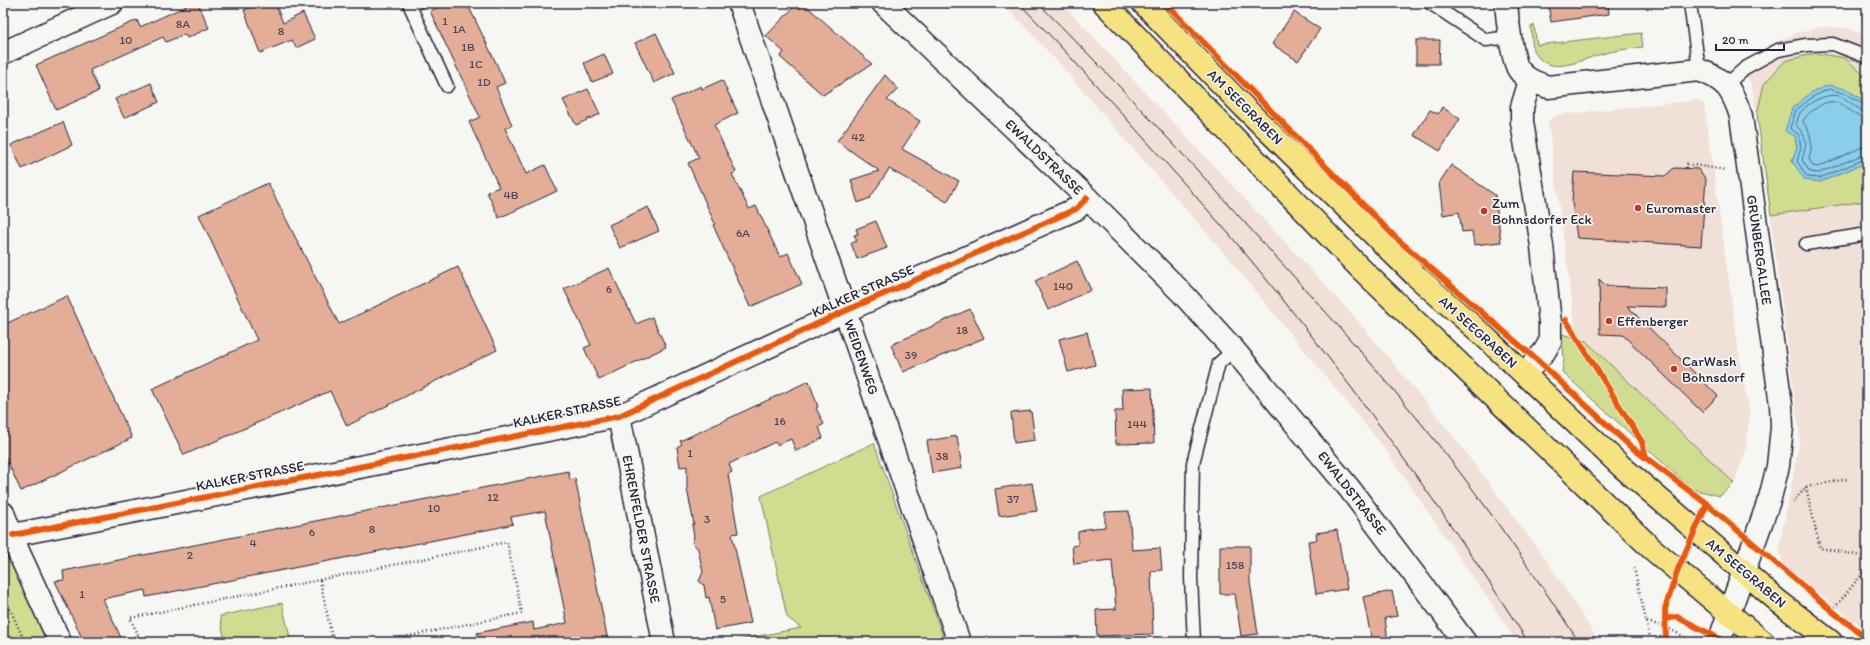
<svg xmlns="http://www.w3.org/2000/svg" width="1870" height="645" font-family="Itim,sans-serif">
	<rect width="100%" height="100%" fill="#f6f6f2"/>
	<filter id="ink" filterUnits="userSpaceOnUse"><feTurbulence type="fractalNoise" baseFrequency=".025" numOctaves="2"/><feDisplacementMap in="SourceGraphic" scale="8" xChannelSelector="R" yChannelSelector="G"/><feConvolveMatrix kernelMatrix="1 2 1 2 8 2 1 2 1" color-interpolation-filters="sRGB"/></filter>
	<g filter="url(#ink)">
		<g fill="#f0e0d7">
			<path d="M1003,3H1061L1070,12L1351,313L1451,433L1547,561L1599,642H1516L1497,612L1382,445L1224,253L1057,61Z"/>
			<path d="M1820,27L1846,28L1867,36V631L1784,566L1779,549L1800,439L1757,114L1752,87L1745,68L1770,45L1794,34Z"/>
			<path d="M1698,100L1704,104L1742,375L1750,414L1745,453L1734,483L1576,332L1548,121L1558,115Z"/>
		</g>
		<g fill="#d0dd90" stroke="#798066">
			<path d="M1534,25L1537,45L1641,33L1643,47C1627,49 1610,51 1595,56C1578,62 1548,75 1536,54C1531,46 1532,36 1531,27Z"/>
			<path d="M1815,53L1845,58L1867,78V103L1846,89L1795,136L1797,148L1792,161L1820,182L1867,162V201L1771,215L1757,114L1764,84L1785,61Z"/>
			<path d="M1562,334L1586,341L1734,483L1720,496L1692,489L1562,372L1564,360Z"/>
			<path d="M874,443L945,642H727L801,628L787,617L761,496Z"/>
			<path d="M3,531L54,642H3Z"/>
			<path d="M282,603L291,642H225L220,616Z"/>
		</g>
		<path fill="#8aceeb" stroke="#6089a5" d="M1829,85L1846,89L1867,103V162L1820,182L1805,180L1792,161L1797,148L1795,136L1785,131L1792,108L1812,92Z"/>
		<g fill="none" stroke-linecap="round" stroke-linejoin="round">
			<g stroke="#4c6781" stroke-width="1">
				<path d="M1867,106L1844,93L1829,89L1814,96L1796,110L1790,128L1799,135L1801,148L1797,161L1807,177L1820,178L1867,158"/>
				<path d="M1867,111C1857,111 1851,101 1842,97C1829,91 1808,102 1800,113C1798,116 1797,122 1796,125C1808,138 1807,144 1802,160L1810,172L1819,173L1867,153"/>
				<path d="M1867,117C1845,116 1840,89 1815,109C1810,113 1805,115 1803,122C1812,134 1813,145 1809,159L1813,166L1818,167L1860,148L1867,147"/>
			</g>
		</g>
		<g fill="#e3ad98" stroke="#22223b">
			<path d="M193,3H198L209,28L187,38L185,34L166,42L163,37L90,70L99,91L56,110L36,65L137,20L140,27Z"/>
			<path d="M263,3H275L283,23L303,13L315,39L296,48L292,40L260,53L244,10Z"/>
			<path d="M447,3H467L497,65L505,83L496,87L512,125L505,128L526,174L545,165L557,191L499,218L487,192L499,187L469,122L480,117L430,11Z"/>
			<path d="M798,3H803L872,64L823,95L780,57L784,52L766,36Z"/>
			<path d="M1548,3H1608L1609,14L1551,22Z"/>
			<path d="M1294,12L1320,29L1298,61L1272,44Z"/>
			<path d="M656,33L675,73L654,83L635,43Z"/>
			<path d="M1416,40H1440L1439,64H1416Z"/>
			<path d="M604,54L613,74L592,82L584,63Z"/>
			<path d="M885,75L898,89L887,100L920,121L902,149L959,181L947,202L889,169L870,198L858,203L851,180L879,171L837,141Z"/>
			<path d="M722,80L738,113L714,125L736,172L732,174L749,209L756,206L780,257L788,253L802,284L750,307L713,225L715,224L688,163L699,158L671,100L701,86L702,89Z"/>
			<path d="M151,83L159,102L124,118L115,99Z"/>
			<path d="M588,89L600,114L576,125L563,100Z"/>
			<path d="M1442,107L1460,119L1440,151L1414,135L1430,110L1438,114Z"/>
			<path d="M63,122L72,145L22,169L11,145Z"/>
			<path d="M1451,165L1495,195L1501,242L1474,245L1472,231L1462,232L1459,212L1443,215L1439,183Z"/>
			<path d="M1674,168L1698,169L1706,179L1701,246L1577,238L1572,202L1574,172L1665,176Z"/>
			<path d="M268,183L339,324L458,267L497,350L347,426L330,391L184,455L152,389L257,340L199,215Z"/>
			<path d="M648,207L659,231L620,248L609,225Z"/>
			<path d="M876,221L887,248L857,259L851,243L857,241L854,235L858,234L856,229Z"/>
			<path d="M1077,261L1091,290L1048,310L1035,281Z"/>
			<path d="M609,268L636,324L652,317L666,347L599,380L584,348L591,345L564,289Z"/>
			<path d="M1599,279L1606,286L1666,288V307L1627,306L1718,396L1702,412L1623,335L1600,334Z"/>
			<path d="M67,296L132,438L21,491L3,452V325Z"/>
			<path d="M970,309L984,338L903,372L891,345Z"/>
			<path d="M1087,332L1095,365L1068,372L1059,339Z"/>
			<path d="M809,381L818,407L816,408L824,424L819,427L823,438L796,451L791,439L777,445L775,442L729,464L732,472L728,474L738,533L732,534L751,623L715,630L709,597L706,598L704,585L699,581L703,572L698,549L692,542L694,537L692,525L694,524L687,489V466L680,467L677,447L682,444L680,441Z"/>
			<path d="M1152,388L1154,443L1116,444L1115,411H1123L1122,389Z"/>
			<path d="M1031,411L1035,440L1014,443L1011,413Z"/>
			<path d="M957,436L962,468L932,473L927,441Z"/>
			<path d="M568,471L570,480L575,478L608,641L478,642L477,633L533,622L534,630L567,623L545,511L511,517L513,524L496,528L146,597L145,590L103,599L123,642H84L55,581L64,580L63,571Z"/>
			<path d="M1032,483L1037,511L999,516L995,489Z"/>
			<path d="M1129,511L1132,550L1160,548L1162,570L1151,571L1153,634L1097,636L1096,610L1116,609L1112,560L1074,564L1072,546L1078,545V532L1085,530V529L1105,527V512Z"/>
			<path d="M1337,530L1347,589L1316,594L1308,541L1317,540L1316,533Z"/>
			<path d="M1220,546H1250V582L1258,634L1241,636L1235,594H1220Z"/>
			<path d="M1392,591L1397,616L1385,618L1388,642H1372L1363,597Z"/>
		</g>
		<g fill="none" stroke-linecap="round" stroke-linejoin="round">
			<g stroke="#22223b" stroke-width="15">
				<g id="service">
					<path d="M417,3L410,6L447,86"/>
					<path d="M1430,3L1486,40L1510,37"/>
					<path d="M1690,3L1699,70"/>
					<path d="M1726,85L1745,68L1778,50L1806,45L1833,44L1867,57"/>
					<path d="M1806,244L1867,234"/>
					<path d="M1194,642L1191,578L1193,463L1219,363L1234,350"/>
				</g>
			</g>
			<g stroke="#22223b" stroke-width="25">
				<g id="minor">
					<path d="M739,3L959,642"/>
					<path d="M3,53L112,3"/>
					<path d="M1525,374L1544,352L1550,342V323L1542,246L1522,122V107L1530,81"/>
					<path d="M619,416L664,642"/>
					<path d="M3,513L18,551L60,642"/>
					<path d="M13,535L619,416L845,311L1076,209L1087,198"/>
					<path d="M1719,642L1729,613"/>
				</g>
			</g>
			<g stroke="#22223b" stroke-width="25">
				<g id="tertiary">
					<path d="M883,3L1087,198L1183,294L1234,350L1349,488L1465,642"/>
					<path d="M1506,3C1507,16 1512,61 1519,70C1526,80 1537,83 1548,87L1699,70C1726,80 1732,89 1741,116L1781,405L1782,427L1778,466L1770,498L1729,613"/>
				</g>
			</g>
			<g stroke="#22223b" stroke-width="25">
				<g id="primary">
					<path d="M1104,3L1360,268L1651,548L1763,642"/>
					<path d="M1143,3L1245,108L1415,275L1483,335L1621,466L1778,601L1831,642"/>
				</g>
			</g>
			<g stroke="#22223b" stroke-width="2.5" stroke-dasharray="1 3" stroke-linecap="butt">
				<path d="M1686,168L1687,164L1726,170"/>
				<path d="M1806,487L1820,548L1861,556"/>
				<path d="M1793,502L1806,487L1847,479"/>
				<path d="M1634,568L1651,642"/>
				<path d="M320,580L333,642"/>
				<path d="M3,594L25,642"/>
				<path d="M1832,611L1867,568"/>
				<path d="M1647,622L1666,627L1686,638"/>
				<path d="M142,642L130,618L507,542L522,613L379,642"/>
			</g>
			<use href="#service" stroke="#f6f6f2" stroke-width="12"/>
			<use href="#minor" stroke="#f6f6f2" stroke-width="22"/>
			<use href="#tertiary" stroke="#f6f6f2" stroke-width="22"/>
			<use href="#primary" stroke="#f7e281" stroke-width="22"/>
			<g stroke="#22223b" stroke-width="1">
				<path d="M1019,3C1064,49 1107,97 1150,145C1176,175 1203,204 1229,234C1337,363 1438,500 1528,642"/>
				<path d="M1038,3C1116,81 1190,161 1263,243C1323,308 1382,374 1437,443C1488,507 1534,574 1579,642"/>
			</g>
			<g stroke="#f6f6f2" stroke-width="8">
				<g id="cycleway">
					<path d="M1165,3L1396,238L1538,361L1630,446L1707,504L1832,611L1867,638"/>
					<path d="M1566,320L1642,442L1646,458"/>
					<path d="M13,535L619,416L845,311L1076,209L1087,198"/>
					<path d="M1665,619L1677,617L1726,642"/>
					<path d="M1666,642L1665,609L1678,569L1707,504"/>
				</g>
			</g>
			<use href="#cycleway" stroke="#e8590c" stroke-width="6"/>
		</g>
	</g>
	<g fill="#c8321e" stroke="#f6f6f2" stroke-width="1.5">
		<circle cx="1638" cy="208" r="4"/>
		<circle cx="1484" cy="211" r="4"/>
		<circle cx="1609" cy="321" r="4"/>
		<circle cx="1674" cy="369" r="4"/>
	</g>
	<g text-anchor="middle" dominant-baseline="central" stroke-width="3.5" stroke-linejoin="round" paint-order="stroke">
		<g font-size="12" fill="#524552">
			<text x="445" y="21">1</text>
			<text x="183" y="24">8A</text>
			<text x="459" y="29">1A</text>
			<text x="281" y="31">8</text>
			<text x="126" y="40">10</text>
			<text x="468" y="47">1B</text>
			<text x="476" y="64">1C</text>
			<text x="484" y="82">1D</text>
			<text x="858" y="137">42</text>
			<text x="511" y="195">4B</text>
			<text x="743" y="233">6A</text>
			<text x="1063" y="286">140</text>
			<text x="609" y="289">6</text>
			<text x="962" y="330">18</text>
			<text x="911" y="355">39</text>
			<text x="780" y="421">16</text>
			<text x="1137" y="424">144</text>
			<text x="690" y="453">1</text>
			<text x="942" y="456">38</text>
			<text x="493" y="497">12</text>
			<text x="1013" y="499">37</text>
			<text x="434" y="508">10</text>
			<text x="707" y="519">3</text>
			<text x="372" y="529">8</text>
			<text x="312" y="532">6</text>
			<text x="253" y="543">4</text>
			<text x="190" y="555">2</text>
			<text x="1235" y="565">158</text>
			<text x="82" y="594">1</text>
			<text x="723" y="599">5</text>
		</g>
		<g font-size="14" fill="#22223b" stroke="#f6f6f2">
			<text transform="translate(1245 107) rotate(45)">AM SEEGRABEN</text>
			<text transform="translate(1044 157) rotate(44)">EWALDSTRASSE</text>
			<text transform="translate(1759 250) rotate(82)">GRÜNBERGALLEE</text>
			<text transform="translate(863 291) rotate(-24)">KALKER STRASSE</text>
			<text transform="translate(1478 332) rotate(42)">AM SEEGRABEN</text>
			<text transform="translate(861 357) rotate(71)">WEIDENWEG</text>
			<text transform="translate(567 412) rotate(-12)">KALKER STRASSE</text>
			<text transform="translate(250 476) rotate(-11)">KALKER STRASSE</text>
			<text transform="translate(1352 493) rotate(52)">EWALDSTRASSE</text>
			<text transform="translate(641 529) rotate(79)">EHRENFELDER STRASSE</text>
			<text transform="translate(1746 573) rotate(40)">AM SEEGRABEN</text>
		</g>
		<g font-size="14" fill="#22223b" stroke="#f6f6f2" text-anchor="start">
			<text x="1492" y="203">Zum<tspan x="1492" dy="16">Bohnsdorfer Eck</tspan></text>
			<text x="1646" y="208">Euromaster</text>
			<text x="1617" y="321">Effenberger</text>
			<text x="1682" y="361">CarWash<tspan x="1682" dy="16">Bohnsdorf</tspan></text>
		</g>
	</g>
	<rect width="1870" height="645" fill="none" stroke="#f6f6f2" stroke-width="16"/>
	<rect x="8" y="8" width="1854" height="629" fill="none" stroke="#22223b" stroke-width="1.5" filter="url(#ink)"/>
	<path d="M1716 44v6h68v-6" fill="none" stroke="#22223b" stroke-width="2"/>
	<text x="1722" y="44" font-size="12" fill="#22223b" stroke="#f6f6f2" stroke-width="3" paint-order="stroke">20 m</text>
</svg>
